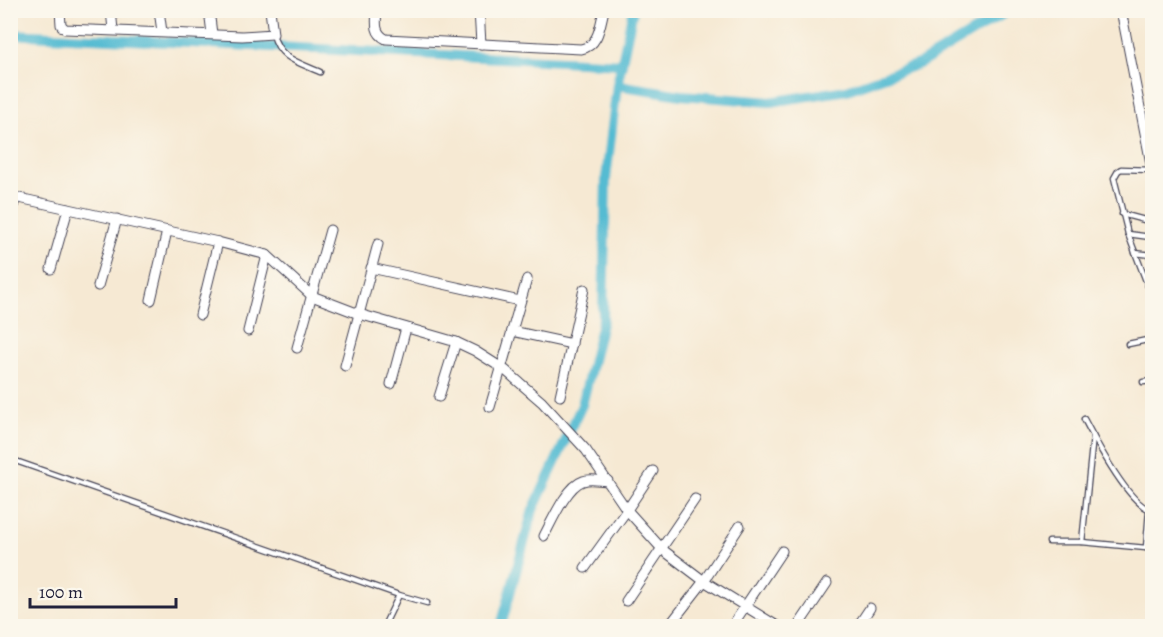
<svg xmlns="http://www.w3.org/2000/svg" width="1163" height="637" font-family="Alegreya,serif">
	<rect width="100%" height="100%" fill="#fbf7ec"/>
	<filter id="ink" filterUnits="userSpaceOnUse"><feTurbulence type="fractalNoise" baseFrequency=".0167" numOctaves="2"/><feDisplacementMap in="SourceGraphic" scale="12" xChannelSelector="R" yChannelSelector="G"/><feConvolveMatrix kernelMatrix="1 2 1 2 8 2 1 2 1" color-interpolation-filters="sRGB"/></filter>
	<filter id="wash" filterUnits="userSpaceOnUse"><feTurbulence type="fractalNoise" baseFrequency=".008" numOctaves="4" result="noise"/><feDisplacementMap in="SourceGraphic" scale="24" xChannelSelector="R" yChannelSelector="G"/><feGaussianBlur stdDeviation="1.35" result="paint"/><feColorMatrix in="noise" values="0 0 0 0 0 0 0 0 0 0 0 0 0 0 0 0 0 1.4 0 .05"/><feComposite in="paint" operator="in"/></filter>
	<g filter="url(#wash)">
		<rect width="100%" height="100%" fill="#f6e9d3"/>
		<g fill="none" stroke-linecap="round" stroke-linejoin="round">
			<g stroke="#54bbd2" stroke-width="10">
				<path d="M10,34L622,64"/>
				<path d="M617,85L681,95L770,102L847,90L921,63L1010,10"/>
				<path d="M501,626L533,510L582,405L603,319L606,179L617,85L633,10"/>
			</g>
		</g>
	</g>
	<g filter="url(#ink)">
		<g fill="none" stroke-linecap="round" stroke-linejoin="round">
			<g stroke="#424052" stroke-width="7">
				<g id="service">
					<path d="M273,34C279,59 298,62 320,72"/>
					<path d="M1122,214L1152,222"/>
					<path d="M1128,234L1150,237"/>
					<path d="M1135,253L1152,255"/>
					<path d="M1151,294L1128,234L1114,178L1118,171L1121,169L1152,170"/>
					<path d="M1128,344L1152,339"/>
					<path d="M1143,382L1152,381"/>
					<path d="M1084,419C1095,440 1130,507 1152,510"/>
					<path d="M10,459L399,595L384,626"/>
					<path d="M1149,510L1146,548L1152,549"/>
					<path d="M1049,542H1082L1093,436"/>
					<path d="M1082,542L1146,548"/>
					<path d="M399,595L427,603"/>
					<path d="M1131,626L1152,624"/>
				</g>
			</g>
			<g stroke="#424052" stroke-width="11">
				<g id="minor">
					<path d="M60,10L61,25L65,29L242,36L273,34L270,10"/>
					<path d="M111,10L113,30"/>
					<path d="M159,10L162,32"/>
					<path d="M209,10L212,34"/>
					<path d="M377,10C376,23 374,33 386,39L581,49C599,46 600,25 604,10"/>
					<path d="M479,10L481,44"/>
					<path d="M1121,10L1152,169"/>
					<path d="M10,196L218,242L267,255L312,296L359,314L456,342L475,351L505,370L542,402L586,450L627,510L663,550L704,581L777,626"/>
					<path d="M10,217L16,197"/>
					<path d="M371,268L520,301"/>
					<path d="M51,269L68,209"/>
					<path d="M98,286L117,219"/>
					<path d="M151,300L167,231"/>
					<path d="M200,315L218,242"/>
					<path d="M248,331L267,255"/>
					<path d="M512,331L572,344"/>
					<path d="M297,348L330,230"/>
					<path d="M345,366L378,244"/>
					<path d="M391,384L406,328"/>
					<path d="M560,396L584,289"/>
					<path d="M439,397L456,342"/>
					<path d="M490,407L527,279"/>
					<path d="M544,536C552,521 567,486 583,481C591,478 600,481 608,481"/>
					<path d="M585,568L627,510L653,471"/>
					<path d="M626,601L695,499"/>
					<path d="M669,626L704,581L740,526"/>
					<path d="M732,626L782,551"/>
					<path d="M798,626L827,583"/>
					<path d="M858,626L870,608"/>
				</g>
			</g>
			<use href="#service" stroke="#fff" stroke-width="4.5"/>
			<use href="#minor" stroke="#fff" stroke-width="9"/>
		</g>
	</g>
	<rect width="1163" height="637" fill="none" stroke="#fbf7ec" stroke-width="36"/>
	<path d="M30 598v9h146v-9" fill="none" stroke="#22223b" stroke-width="3"/>
	<text x="39" y="598" font-size="18" fill="#22223b" stroke="#fbf7ec" stroke-width="4.5" paint-order="stroke">100 m</text>
</svg>
